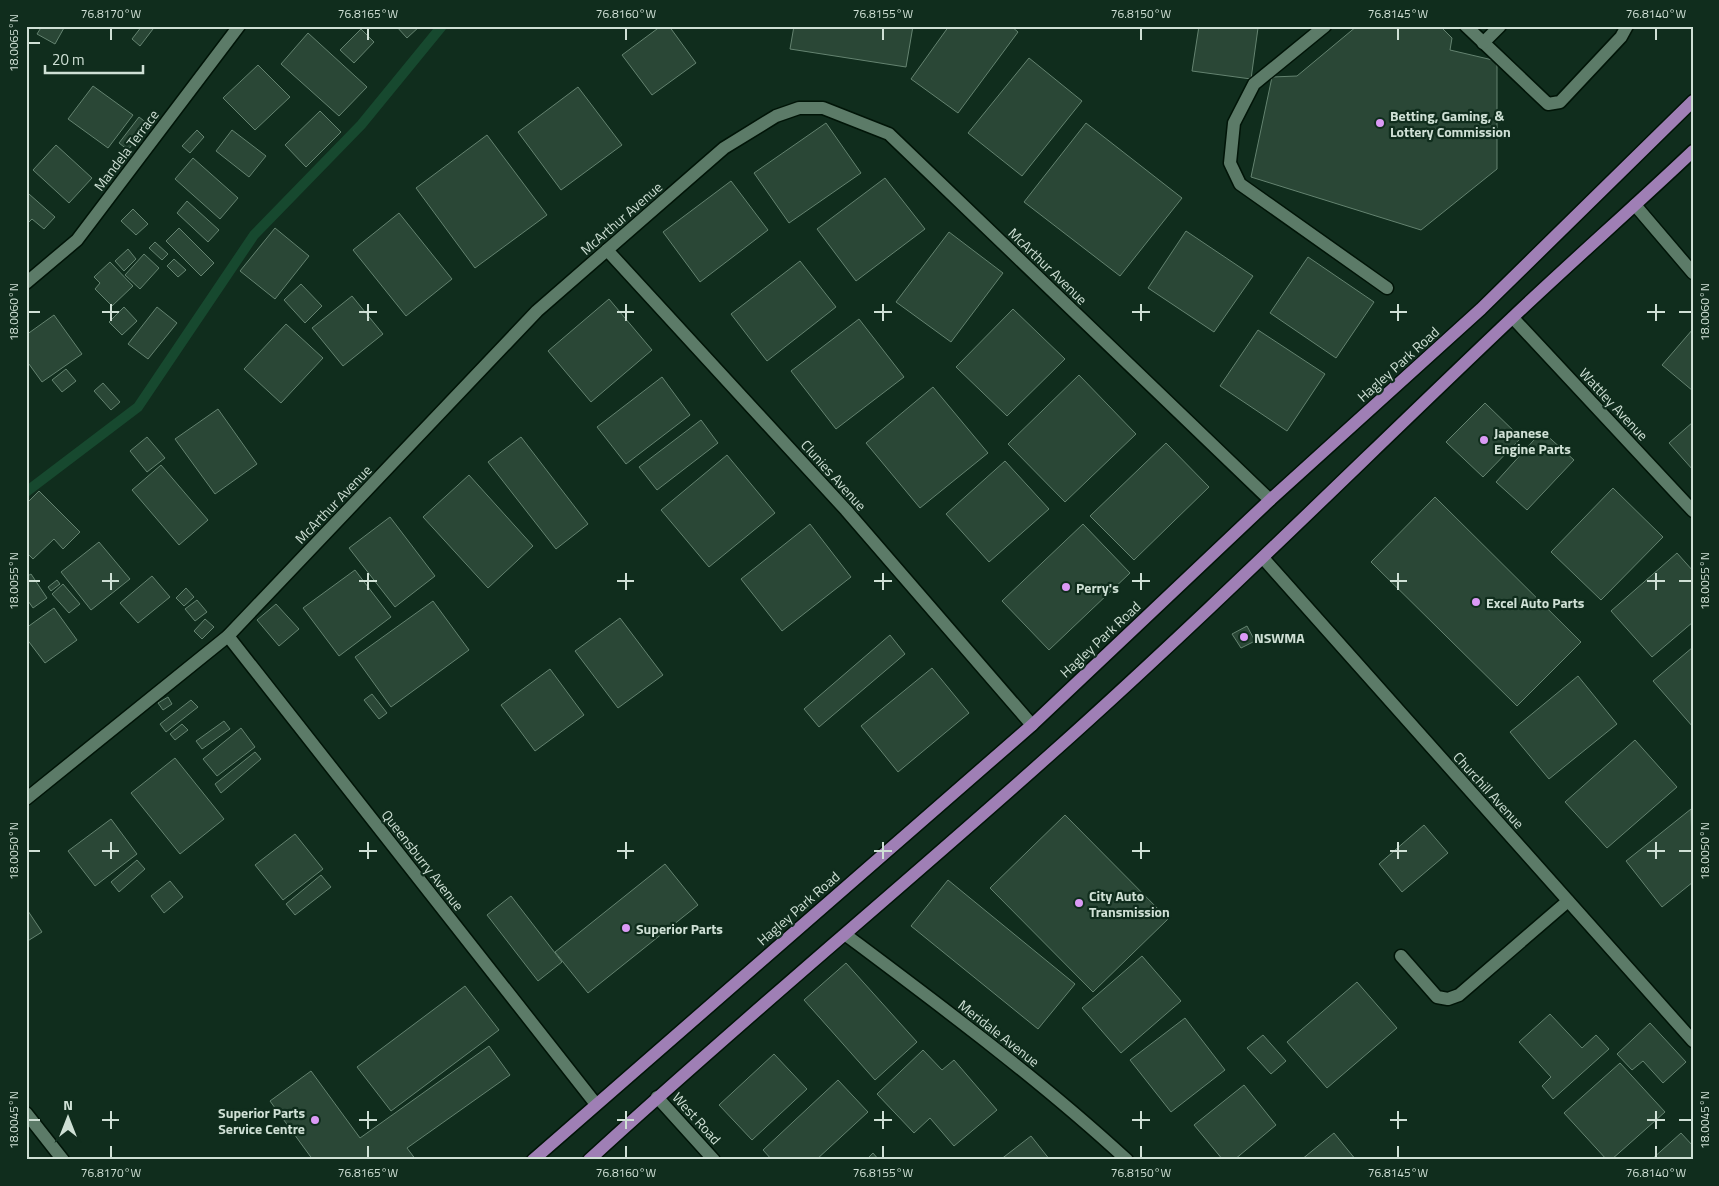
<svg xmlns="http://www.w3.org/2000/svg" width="1719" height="1186" font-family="'Titillium Web',sans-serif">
	<rect width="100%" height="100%" fill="#102d1d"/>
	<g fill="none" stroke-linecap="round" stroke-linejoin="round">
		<path stroke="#17492f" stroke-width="10" d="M26,492L138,407L254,235L361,125L442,26"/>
	</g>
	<g fill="#2a4736" stroke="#648370">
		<path d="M42,26H65L55,44L37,34Z"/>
		<path d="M142,26H149L153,29L140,46L132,39Z"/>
		<path d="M396,26H420L407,38Z"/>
		<path d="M661,26H669L696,63L652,95L622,55Z"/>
		<path d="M794,26H913L906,67L790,49Z"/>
		<path d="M949,26H1011L1018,32L958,113L911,79Z"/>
		<path d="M1199,26L1258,28L1251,79L1192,71Z"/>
		<path d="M1357,26H1440L1452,38L1450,50L1497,61V169L1421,230L1251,177L1272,77L1297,76Z"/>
		<path d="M361,29L374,42L354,63L340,50Z"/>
		<path d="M308,33L367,87L339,116L281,64Z"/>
		<path d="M1029,58L1082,101L1022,176L968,133Z"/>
		<path d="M258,65L290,97L255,130L223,98Z"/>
		<path d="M93,86L133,115L108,148L68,119Z"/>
		<path d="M578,87L622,145L561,190L518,132Z"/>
		<path d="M320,111L341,132L306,167L285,145Z"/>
		<path d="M139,117L148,124L128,150L119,143Z"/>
		<path d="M826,123L861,173L789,223L754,173Z"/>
		<path d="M1086,123L1182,198L1120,276L1024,202Z"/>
		<path d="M197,130L204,137L190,153L182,146Z"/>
		<path d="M232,130L266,156L249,177L216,151Z"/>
		<path d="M487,135L547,215L475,268L416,188Z"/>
		<path d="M56,145L92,178L69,203L33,170Z"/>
		<path d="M193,158L238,198L220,219L175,179Z"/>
		<path d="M885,178L925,229L856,281L817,229Z"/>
		<path d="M731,181L768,230L700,282L663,232Z"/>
		<path d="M29,194L55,217L44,229L32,219L26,225V198Z"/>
		<path d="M187,201L219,230L208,242L177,213Z"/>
		<path d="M133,209L148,224L136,235L121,221Z"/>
		<path d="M399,213L452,279L406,316L353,250Z"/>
		<path d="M179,228L214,263L201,276L166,241Z"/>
		<path d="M275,228L309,256L275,299L240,271Z"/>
		<path d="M1186,231L1253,276L1214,332L1148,288Z"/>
		<path d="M949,232L1003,273L951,342L896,302Z"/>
		<path d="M155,242L168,254L162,260L149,248Z"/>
		<path d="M128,249L136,259L124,271L115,261Z"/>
		<path d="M144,254L159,268L140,289L125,275Z"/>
		<path d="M1308,257L1374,302L1336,358L1270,313Z"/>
		<path d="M174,259L186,270L178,277L167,266Z"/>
		<path d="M800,261L836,307L767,361L731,314Z"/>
		<path d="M110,262L133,286L112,306L95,289L100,283L94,277Z"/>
		<path d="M301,284L322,306L305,323L284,300Z"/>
		<path d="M352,296L383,334L343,366L312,328Z"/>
		<path d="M609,299L652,350L591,402L548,351Z"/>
		<path d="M124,307L137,321L122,335L109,322Z"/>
		<path d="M157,307L177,323L148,359L128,344Z"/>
		<path d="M1013,309L1065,359L1007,416L956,367Z"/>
		<path d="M54,315L82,354L42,382L26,360V335Z"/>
		<path d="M859,319L904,377L836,429L791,371Z"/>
		<path d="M286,324L323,358L281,403L244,369Z"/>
		<path d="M1693,329V391L1662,365Z"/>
		<path d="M1258,330L1325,374L1287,431L1220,386Z"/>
		<path d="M66,369L76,381L62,392L52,380Z"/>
		<path d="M1079,375L1136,434L1065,502L1008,444Z"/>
		<path d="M662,377L690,415L626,464L597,427Z"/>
		<path d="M103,383L120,402L111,410L94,391Z"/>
		<path d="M933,387L988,453L920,508L866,443Z"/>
		<path d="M1485,403L1521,438L1483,477L1446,442Z"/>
		<path d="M218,409L257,464L215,494L175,439Z"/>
		<path d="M701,420L718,443L657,490L639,467Z"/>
		<path d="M1693,422V470L1669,443Z"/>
		<path d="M1542,431L1574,460L1527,510L1496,482Z"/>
		<path d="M147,437L165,458L147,472L130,451Z"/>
		<path d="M521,437L588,524L556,549L488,462Z"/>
		<path d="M1166,443L1209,487L1134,560L1090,516Z"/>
		<path d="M727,455L775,513L709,567L661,510Z"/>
		<path d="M1005,461L1049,509L989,562L946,514Z"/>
		<path d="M161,465L208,520L179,545L132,490Z"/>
		<path d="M469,475L533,546L488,588L423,517Z"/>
		<path d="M1613,488L1663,537L1601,600L1551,552Z"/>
		<path d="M39,491L80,532L63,549L54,539L33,559L26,552V504Z"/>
		<path d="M1435,497L1581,642L1517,706L1371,562Z"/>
		<path d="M390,517L435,576L395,607L349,548Z"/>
		<path d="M810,524L851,577L782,631L741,579Z"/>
		<path d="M1083,524L1130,573L1049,650L1002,601Z"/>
		<path d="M99,542L130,579L91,610L61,572Z"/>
		<path d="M1677,553L1693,571V622L1652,657L1611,611Z"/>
		<path d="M355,570L391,617L339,656L303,608Z"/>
		<path d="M31,574L47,598L33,608L26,598V577Z"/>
		<path d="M152,576L170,597L138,623L120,603Z"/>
		<path d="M57,580L60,584L51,591L48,587Z"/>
		<path d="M63,584L80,604L69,613L52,594Z"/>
		<path d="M186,588L194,597L184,606L176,598Z"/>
		<path d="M197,600L207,612L195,621L185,609Z"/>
		<path d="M433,601L469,650L391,707L355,657Z"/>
		<path d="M276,604L299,629L279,646L257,620Z"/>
		<path d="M54,608L77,640L45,663L26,638V628Z"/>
		<path d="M620,618L663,675L618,708L575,651Z"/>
		<path d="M205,619L214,627L202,639L194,631Z"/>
		<path d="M1247,626L1255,641L1241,648L1232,634Z"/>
		<path d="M890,635L905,654L819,727L804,709Z"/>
		<path d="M1693,647V727L1653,681Z"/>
		<path d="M932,668L969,713L898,772L861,726Z"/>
		<path d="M550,669L584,715L535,751L501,705Z"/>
		<path d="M1578,676L1617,724L1549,779L1510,732Z"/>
		<path d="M372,694L387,713L379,719L364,700Z"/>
		<path d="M168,697L172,704L163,710L158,703Z"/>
		<path d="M191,700L198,707L166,732L160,724Z"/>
		<path d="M224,721L230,729L202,749L196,741Z"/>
		<path d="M182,724L188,730L175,740L170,734Z"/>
		<path d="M241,728L255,747L217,776L203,759Z"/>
		<path d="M1635,740L1677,787L1607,848L1565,802Z"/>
		<path d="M255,752L261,759L221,793L215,784Z"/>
		<path d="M175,758L224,819L180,854L131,793Z"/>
		<path d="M1691,809L1693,882L1662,907L1626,861Z"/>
		<path d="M1065,815L1168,919L1093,992L990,888Z"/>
		<path d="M111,819L137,854L95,886L68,851Z"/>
		<path d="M1424,825L1448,853L1402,892L1379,864Z"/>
		<path d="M295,834L323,869L283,900L255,865Z"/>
		<path d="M137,860L145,869L119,892L111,882Z"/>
		<path d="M665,864L698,905L588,993L555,952Z"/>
		<path d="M321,875L331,887L295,915L286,904Z"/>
		<path d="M948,880L1075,984L1038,1029L911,926Z"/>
		<path d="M170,881L183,897L164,913L151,896Z"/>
		<path d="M511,896L562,962L538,981L487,915Z"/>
		<path d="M26,908L42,932L26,942Z"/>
		<path d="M1142,956L1181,1001L1121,1053L1082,1008Z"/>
		<path d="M846,963L917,1042L875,1080L804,1000Z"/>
		<path d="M1357,982L1397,1028L1327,1088L1287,1042Z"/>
		<path d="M465,986L499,1030L391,1111L357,1067Z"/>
		<path d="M1550,1014L1582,1048L1596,1035L1609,1049L1553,1099L1542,1086L1551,1077L1519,1042Z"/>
		<path d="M1185,1018L1225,1070L1171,1112L1130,1060Z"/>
		<path d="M1650,1023L1686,1062L1663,1083L1643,1061L1632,1070L1617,1054Z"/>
		<path d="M1263,1035L1286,1061L1271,1074L1247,1048Z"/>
		<path d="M489,1046L510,1075L407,1148L416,1160H313L270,1101L311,1071L360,1138Z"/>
		<path d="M923,1050L942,1070L954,1060L997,1110L954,1146L930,1118L914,1133L877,1094Z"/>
		<path d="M774,1054L807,1089L752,1140L719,1105Z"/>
		<path d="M1620,1063L1665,1112L1611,1160H1607L1564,1113Z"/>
		<path d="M838,1080L868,1112L816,1160H772L763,1150Z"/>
		<path d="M1244,1085L1276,1125L1234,1160H1223L1194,1125Z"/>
		<path d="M1334,1133L1356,1160H1301Z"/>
		<path d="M1681,1133L1693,1146V1160H1651Z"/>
		<path d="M1031,1136L1050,1160H1000Z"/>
		<path d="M873,1153L879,1160H866Z"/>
	</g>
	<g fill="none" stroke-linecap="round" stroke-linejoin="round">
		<g stroke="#001407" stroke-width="15">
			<g id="service">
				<path d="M1325,26L1254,84L1234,123L1230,163L1240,184L1387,288"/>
				<path d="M1466,26L1548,104L1560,102L1621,37L1627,26"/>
				<path d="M1483,43L1500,26"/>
				<path d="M1635,205L1693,273"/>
				<path d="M1401,956L1437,997L1448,999L1459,995L1568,901"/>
			</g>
		</g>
		<g stroke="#001407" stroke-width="15">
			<g id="minor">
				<path d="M607,250L846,510L1032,725"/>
				<path d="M26,283L77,240L239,26"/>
				<path d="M1513,318L1693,511"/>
				<path d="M1263,558L1693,1041"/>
				<path d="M228,636L595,1103"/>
				<path d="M26,799L228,636L537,311L724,148L776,116L799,108H823L889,134L1270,500"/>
				<path d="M846,935C942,1007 1039,1079 1127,1160"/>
				<path d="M657,1097L714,1160"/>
				<path d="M26,1113L63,1160"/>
			</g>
		</g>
		<g stroke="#001407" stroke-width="15">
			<g id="primary">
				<path d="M533,1160L1032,725L1270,500L1481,309L1693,101"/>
				<path d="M589,1160C740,1021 899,890 1052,753C1209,613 1358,464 1511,319C1571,262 1633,208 1693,151"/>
			</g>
		</g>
		<use href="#service" stroke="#5c7b68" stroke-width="12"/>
		<use href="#minor" stroke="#5c7b68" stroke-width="12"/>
		<use href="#primary" stroke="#9f7fb5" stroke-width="12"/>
	</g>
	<path fill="none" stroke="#cfe0d5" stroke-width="2" d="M111,28V40M368,28V40M626,28V40M883,28V40M1141,28V40M1398,28V40M1656,28V40M28,43H40M111,304V321M368,304V321M626,304V321M883,304V321M1141,304V321M1398,304V321M1656,304V321M28,312H40M102,312H119M359,312H377M617,312H634M874,312H892M1132,312H1150M1390,312H1407M1647,312H1665M1679,312H1692M111,573V590M368,573V590M626,573V590M883,573V590M1141,573V590M1398,573V590M1656,573V590M28,581H40M102,581H119M359,581H377M617,581H634M874,581H892M1132,581H1150M1390,581H1407M1647,581H1665M1679,581H1692M111,842V859M368,842V859M626,842V859M883,842V859M1141,842V859M1398,842V859M1656,842V859M28,851H40M102,851H119M359,851H377M617,851H634M874,851H892M1132,851H1150M1390,851H1407M1647,851H1665M1679,851H1692M111,1111V1129M368,1111V1129M626,1111V1129M883,1111V1129M1141,1111V1129M1398,1111V1129M1656,1111V1129M28,1120H40M102,1120H119M359,1120H377M617,1120H634M874,1120H892M1132,1120H1150M1390,1120H1407M1647,1120H1665M1679,1120H1692M111,1146V1158M368,1146V1158M626,1146V1158M883,1146V1158M1141,1146V1158M1398,1146V1158M1656,1146V1158"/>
	<g fill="#db9af6" stroke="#102d1d" stroke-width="2">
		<circle cx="1380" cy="123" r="5"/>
		<circle cx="1484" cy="440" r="5"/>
		<circle cx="1066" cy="587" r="5"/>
		<circle cx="1476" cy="602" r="5"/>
		<circle cx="1244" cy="637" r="5"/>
		<circle cx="1079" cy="903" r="5"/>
		<circle cx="626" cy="928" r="5"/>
		<circle cx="315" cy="1120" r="5"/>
	</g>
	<g text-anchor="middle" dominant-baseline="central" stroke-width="4.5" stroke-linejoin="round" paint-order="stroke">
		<g font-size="14" font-weight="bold" fill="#cfe0d5" stroke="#102d1d" text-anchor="start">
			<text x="1390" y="115">Betting, Gaming, &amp;<tspan x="1390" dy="16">Lottery Commission</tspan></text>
			<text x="1494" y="432">Japanese<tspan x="1494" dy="16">Engine Parts</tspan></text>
			<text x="1076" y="587">Perry's</text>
			<text x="1486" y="602">Excel Auto Parts</text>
			<text x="1254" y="637">NSWMA</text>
			<text x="1089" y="895">City Auto<tspan x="1089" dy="16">Transmission</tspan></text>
			<text x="636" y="928">Superior Parts</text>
			<text x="305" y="1112" text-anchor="end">Superior Parts<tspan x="305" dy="16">Service Centre</tspan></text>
		</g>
		<g font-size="14" fill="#cfe0d5" stroke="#102d1d">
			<text transform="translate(126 150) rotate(-53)">Mandela Terrace</text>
			<text transform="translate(621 218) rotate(-41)">McArthur Avenue</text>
			<text transform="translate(1048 266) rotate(44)">McArthur Avenue</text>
			<text transform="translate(1398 364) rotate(-42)">Hagley Park Road</text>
			<text transform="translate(1614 404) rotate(47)">Wattley Avenue</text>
			<text transform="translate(834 475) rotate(48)">Clunies Avenue</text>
			<text transform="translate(333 504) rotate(-46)">McArthur Avenue</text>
			<text transform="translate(1100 639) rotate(-43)">Hagley Park Road</text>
			<text transform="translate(1489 790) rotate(48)">Churchill Avenue</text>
			<text transform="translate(423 860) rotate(52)">Queensburry Avenue</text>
			<text transform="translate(798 908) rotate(-41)">Hagley Park Road</text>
			<text transform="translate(999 1033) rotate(38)">Meridale Avenue</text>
			<text transform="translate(697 1118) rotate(48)">West Road</text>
		</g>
	</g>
	<rect width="1719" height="1186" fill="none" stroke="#102d1d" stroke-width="55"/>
	<g transform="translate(68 1118)" stroke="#102d1d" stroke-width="4" paint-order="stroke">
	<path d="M0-4L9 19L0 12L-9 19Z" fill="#cfe0d5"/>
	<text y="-8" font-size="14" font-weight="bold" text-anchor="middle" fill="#cfe0d5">N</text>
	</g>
	<path d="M45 65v8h98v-8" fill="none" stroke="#cfe0d5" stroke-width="2.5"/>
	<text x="52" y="65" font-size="15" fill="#cfe0d5" stroke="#102d1d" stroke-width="4" paint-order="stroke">20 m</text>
	<rect x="28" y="28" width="1664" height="1130" fill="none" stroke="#cfe0d5" stroke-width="2"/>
	<g font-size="12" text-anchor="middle" fill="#cfe0d5">
		<text x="111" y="18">76.8170°W</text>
		<text x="368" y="18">76.8165°W</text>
		<text x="626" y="18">76.8160°W</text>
		<text x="883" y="18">76.8155°W</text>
		<text x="1141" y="18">76.8150°W</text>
		<text x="1398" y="18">76.8145°W</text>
		<text x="1656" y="18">76.8140°W</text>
		<text transform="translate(14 43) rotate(-90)" y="4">18.0065°N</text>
		<text transform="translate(14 312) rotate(-90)" y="4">18.0060°N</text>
		<text transform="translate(1705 312) rotate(-90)" y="4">18.0060°N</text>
		<text transform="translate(14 581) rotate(-90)" y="4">18.0055°N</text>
		<text transform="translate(1705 581) rotate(-90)" y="4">18.0055°N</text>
		<text transform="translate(14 851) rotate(-90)" y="4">18.0050°N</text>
		<text transform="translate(1705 851) rotate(-90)" y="4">18.0050°N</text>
		<text transform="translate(14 1120) rotate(-90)" y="4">18.0045°N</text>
		<text transform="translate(1705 1120) rotate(-90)" y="4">18.0045°N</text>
		<text x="111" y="1177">76.8170°W</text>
		<text x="368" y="1177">76.8165°W</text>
		<text x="626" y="1177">76.8160°W</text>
		<text x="883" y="1177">76.8155°W</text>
		<text x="1141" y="1177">76.8150°W</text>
		<text x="1398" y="1177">76.8145°W</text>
		<text x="1656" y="1177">76.8140°W</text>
	</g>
</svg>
